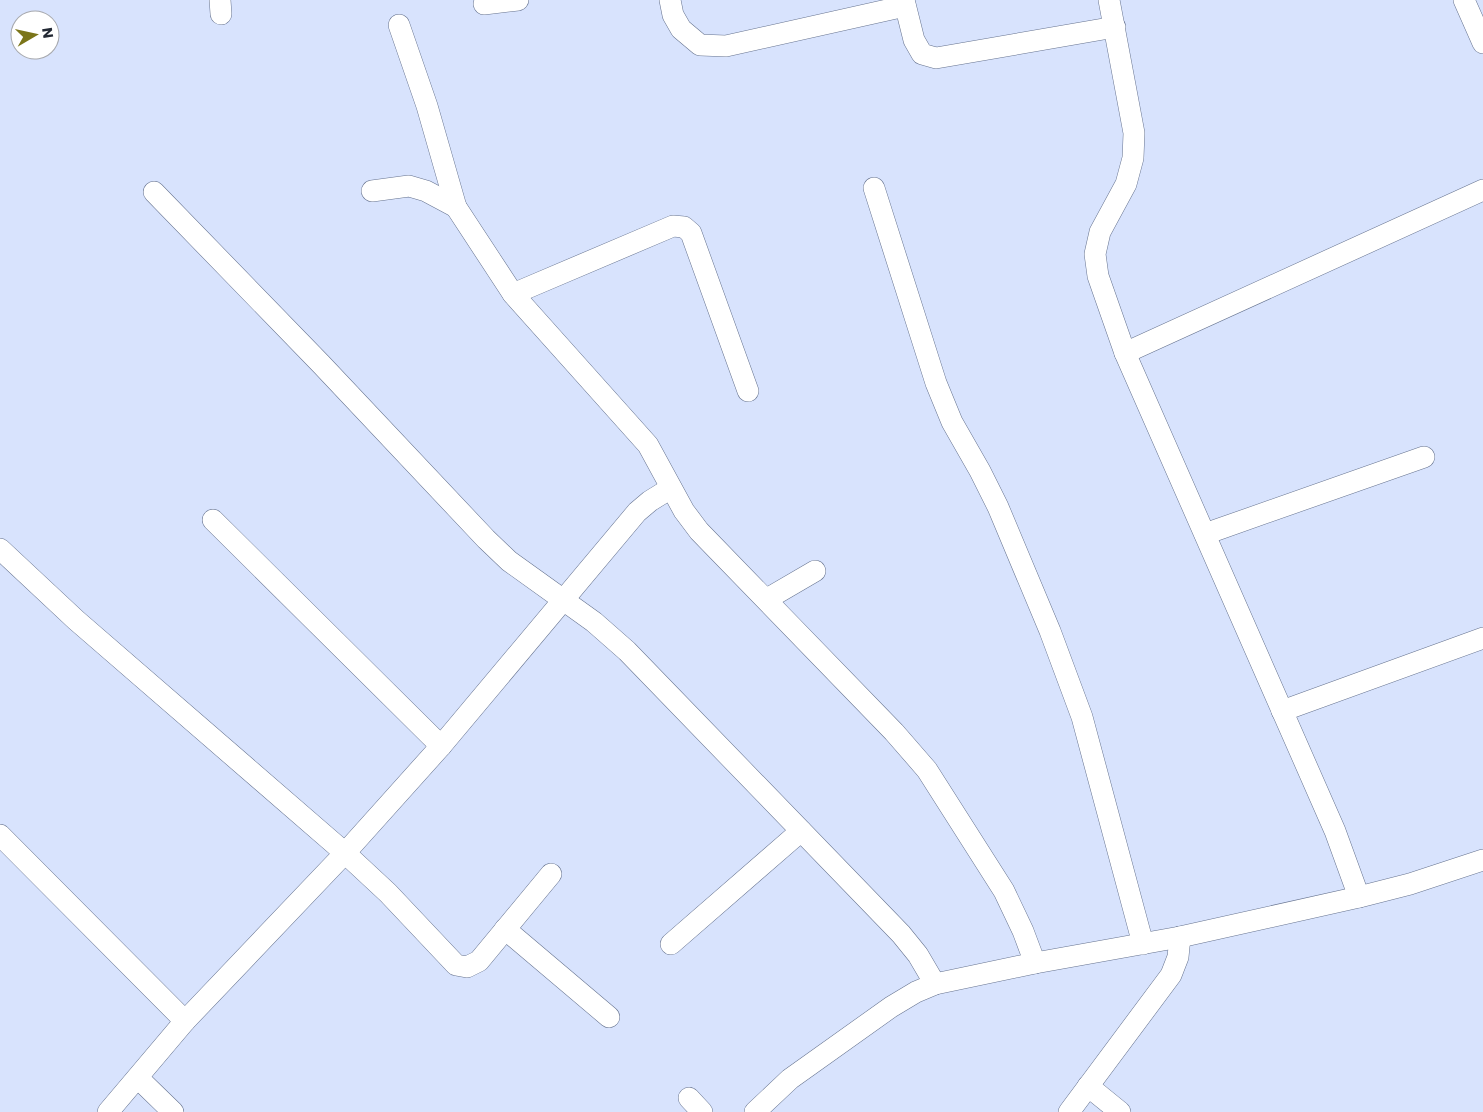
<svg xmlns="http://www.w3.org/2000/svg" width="1483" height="1112" font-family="Poppins,sans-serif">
	<rect width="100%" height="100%" fill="#d8e3fd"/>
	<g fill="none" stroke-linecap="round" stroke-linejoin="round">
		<g stroke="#66738f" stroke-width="22">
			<g id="minor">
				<path d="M220,0L221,14"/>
				<path d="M670,0L673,15L681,29L700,45L726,46L905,6"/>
				<path d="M904,0L914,40L922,54L936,58L1115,27"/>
				<path d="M1109,0L1134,133L1133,158L1126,184L1100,232L1095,254L1098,276L1125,353L1335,831L1359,897"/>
				<path d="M1464,0L1483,43"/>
				<path d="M484,4L518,0"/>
				<path d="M399,25L427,106L456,207"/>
				<path d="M874,188L936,383L952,422L980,471L998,507L1050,631L1082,717L1143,944"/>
				<path d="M372,191L409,186L426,191L456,207L513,294L648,445L684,511L699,531L894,732L927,770L1004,891L1023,931L1035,963"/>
				<path d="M154,192L321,364L486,539L509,561L594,622L627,651L901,934L918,955L935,984"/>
				<path d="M513,294L673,226L684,227L691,233L748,391"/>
				<path d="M1125,353L1483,190"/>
				<path d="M213,520L441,746"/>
				<path d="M1205,534L1424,457"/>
				<path d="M0,549L76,620L345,853L388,893L456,965L467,967L479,961L551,874"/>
				<path d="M767,599L815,571"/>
				<path d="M1282,711L1483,638"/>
				<path d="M0,835L185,1021"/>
				<path d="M505,929L609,1017"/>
				<path d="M671,944L801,831"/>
				<path d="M138,1078L173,1112"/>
				<path d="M1088,1086L1120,1112"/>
				<path d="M689,1098L702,1112"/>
				<path d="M108,1112L185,1021L345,853L441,746L637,512L650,501L671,488"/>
				<path d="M755,1112L790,1079L891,1007L916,992L935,984L1035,963L1180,937L1359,897L1410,884L1483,860"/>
				<path d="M1069,1112L1171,975L1178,957L1180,937"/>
			</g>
		</g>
		<use href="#minor" stroke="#fff" stroke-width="21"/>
	</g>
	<g transform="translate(35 35) rotate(81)"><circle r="24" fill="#ffffff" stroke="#a7a9ae"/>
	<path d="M0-4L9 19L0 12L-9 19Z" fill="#7b7519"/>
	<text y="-8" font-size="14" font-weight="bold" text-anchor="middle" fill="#232934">N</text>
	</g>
</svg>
